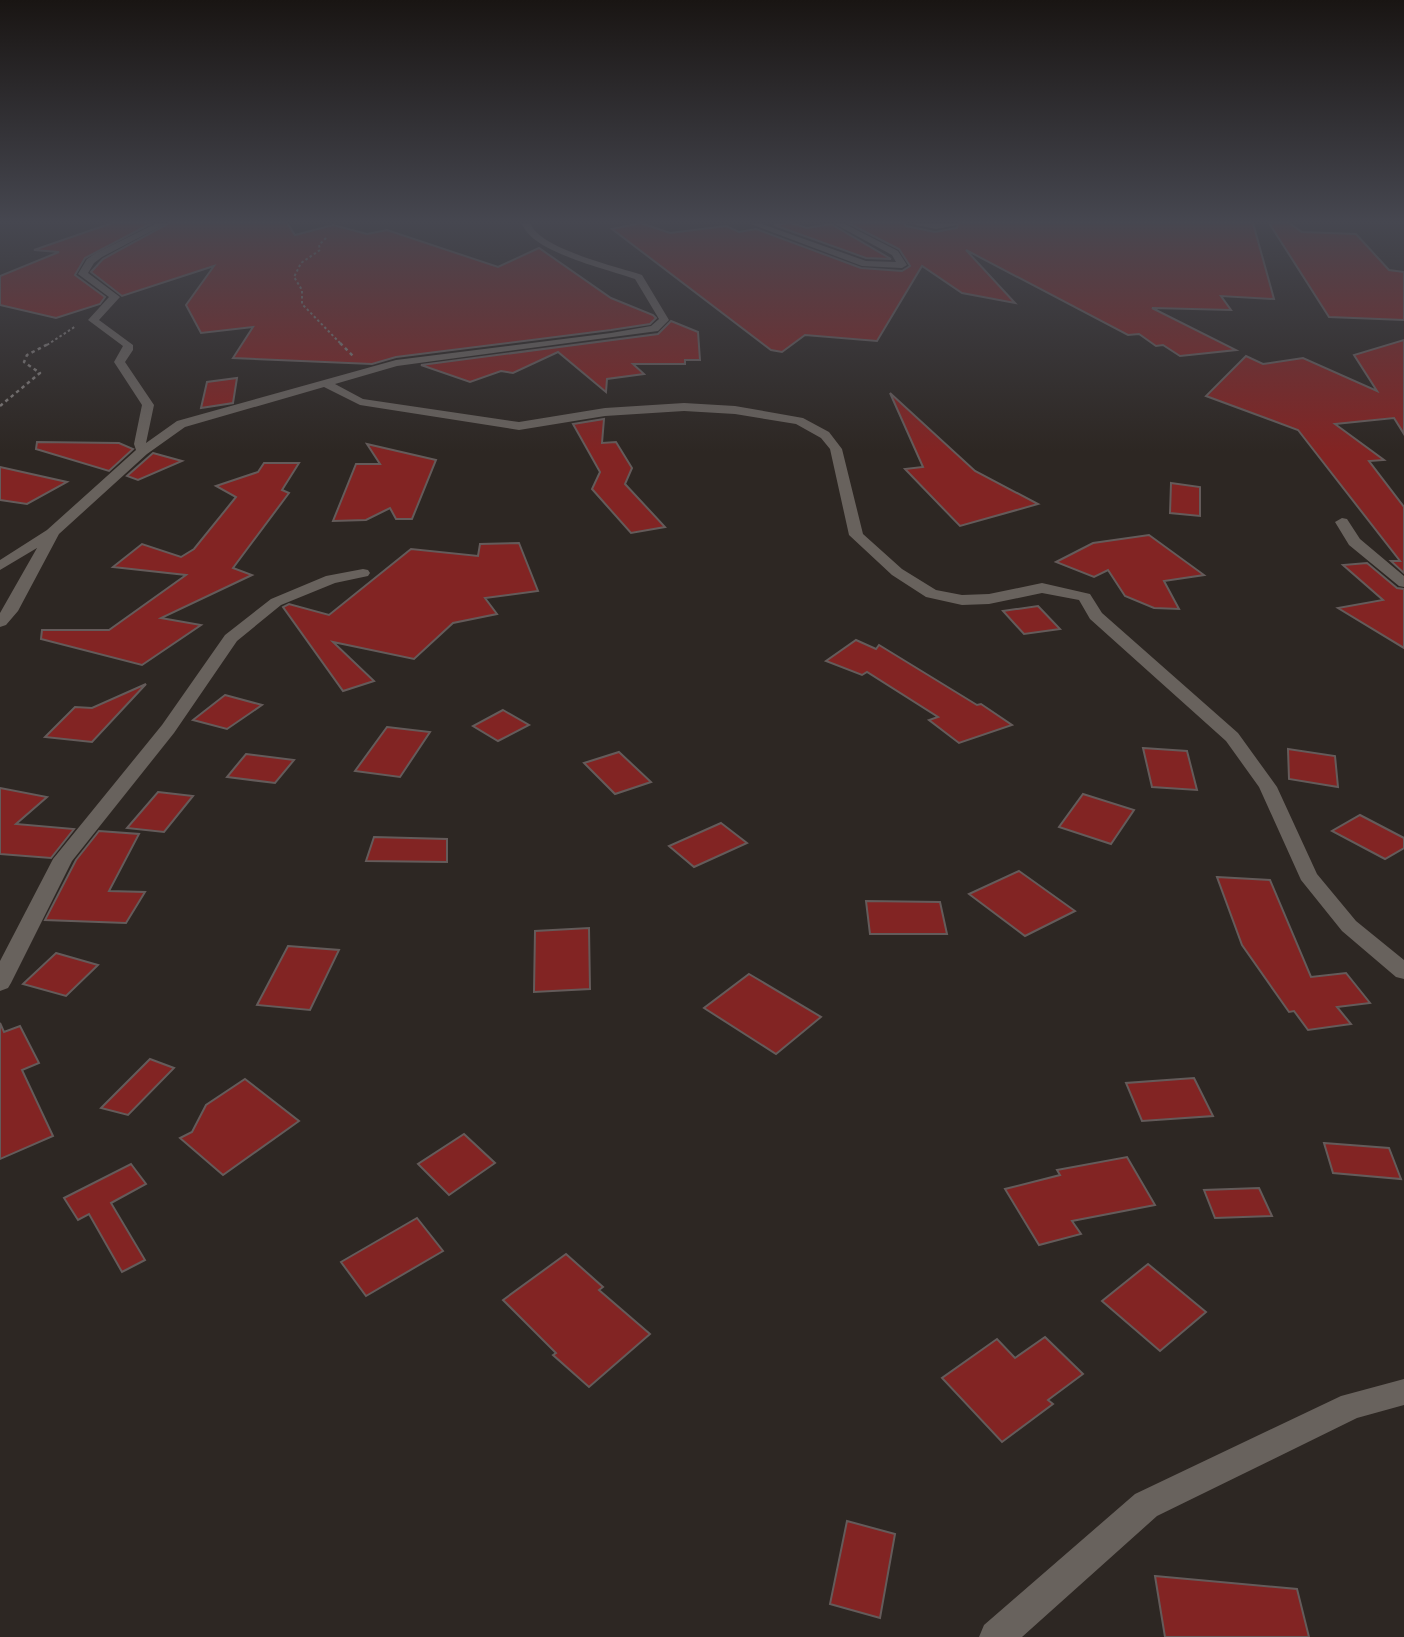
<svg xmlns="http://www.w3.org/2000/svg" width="1404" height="1637" font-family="'Fira Sans Condensed',sans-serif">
	<rect width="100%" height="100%" fill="#2d2723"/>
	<g fill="#822423" stroke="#645b5a" stroke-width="2">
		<path d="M112,223H152L85,258L75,275L105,297L100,304L56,318L0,305V276L59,252L34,250Z"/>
		<path d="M169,223H287L295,235L333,225L367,234L387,230L498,267L539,248L611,298L653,315L656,318L650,324L611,330L396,357L372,364L233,358L253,327L201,333L186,305L214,266L122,296L91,272L103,259Z"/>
		<path d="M641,223L670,233L726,226L739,232L756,229L861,268L902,271L910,266L899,249L848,223H904L906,226L935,232L957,228L958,223H1253L1274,299L1221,296L1231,310L1152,308L1236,350L1180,356L1163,345L1156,346L1139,334L1128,335L966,250L1015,303L962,293L922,266L877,341L805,335L782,352L771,350L612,229Z"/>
		<path d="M791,223L807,228L831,224L891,259L866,258L774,225Z"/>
		<path d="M1269,223H1289L1302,232L1356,234L1389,270L1404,272V320L1329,317Z"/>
		<path d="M671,321L698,332L700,360H685V364H633L644,374L607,379L606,392L558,352L513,373L501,371L470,382L421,365L658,334Z"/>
		<path d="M1404,340V434L1394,418L1335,424L1384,460L1369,461L1404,507V573L1391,561H1400L1298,430L1206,396L1246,356L1263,364L1303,358L1377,391L1354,355Z"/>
		<path d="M237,378L233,403L201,408L207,382Z"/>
		<path d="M890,393L975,471L1038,504L960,526L905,469L923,467Z"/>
		<path d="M604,419L602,443L616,442L632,468L625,484L665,527L631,533L592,489L600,472L573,424Z"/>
		<path d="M37,442L119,443L133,449L109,471L36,449Z"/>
		<path d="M367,444L436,460L412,519H396L390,508L366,520L333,521L356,464H380Z"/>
		<path d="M153,453L182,461L138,480L127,476Z"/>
		<path d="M264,463H299L282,490L289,493L233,568L252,575L161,618L201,625L142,665L41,639L42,630H109L186,575L113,567L142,544L181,557L194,549L236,497L216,486L258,472Z"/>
		<path d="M0,467L67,482L27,504L0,500Z"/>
		<path d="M1171,483L1200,487V516L1170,513Z"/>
		<path d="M1149,535L1204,575L1164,581L1179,609L1154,608L1125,596L1108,570L1094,577L1056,562L1093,543Z"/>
		<path d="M519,543L538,591L485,598L497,614L453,623L414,659L333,642L374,681L343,691L283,607L289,604L329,615L411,549L478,556L480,544Z"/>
		<path d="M1367,563L1397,588L1404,589V648L1338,608L1383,600L1343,565Z"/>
		<path d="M1038,606L1060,629L1024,634L1003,611Z"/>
		<path d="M856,640L876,649L879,645L977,705L981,704L1012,725L959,743L929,720L938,717L867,672L862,675L826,661Z"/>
		<path d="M146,684L92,742L45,737L75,707L92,708Z"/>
		<path d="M225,695L262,705L227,729L193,720Z"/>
		<path d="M503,710L529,725L498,741L473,726Z"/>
		<path d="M387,727L430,732L400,777L355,771Z"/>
		<path d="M1143,748L1187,751L1197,790L1152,787Z"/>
		<path d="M1288,749L1335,756L1338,787L1289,779Z"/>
		<path d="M619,752L651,782L615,794L584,763Z"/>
		<path d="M246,754L294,760L275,783L227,777Z"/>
		<path d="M0,788L47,797L16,824L74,829L51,858L0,854Z"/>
		<path d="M158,792L193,796L164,832L127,828Z"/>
		<path d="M1083,794L1134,810L1111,844L1059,827Z"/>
		<path d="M1360,815L1404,838V848L1385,859L1332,831Z"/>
		<path d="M721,823L747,843L694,867L669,846Z"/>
		<path d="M99,831L139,834L109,891L145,892L126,923L45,920L76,860Z"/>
		<path d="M374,837L447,839V862L366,861Z"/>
		<path d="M1019,871L1075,911L1025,936L969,894Z"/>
		<path d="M1217,877L1270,880L1311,977L1346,973L1370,1003L1337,1007L1351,1024L1308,1030L1294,1011L1289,1012L1242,945Z"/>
		<path d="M866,901L940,902L947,934H870Z"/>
		<path d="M589,928L590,989L534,992L535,931Z"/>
		<path d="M288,946L339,950L310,1010L257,1005Z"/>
		<path d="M56,953L98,965L66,996L23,984Z"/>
		<path d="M749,974L821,1017L776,1054L704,1008Z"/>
		<path d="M0,1023L4,1032L20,1026L39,1063L22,1070L53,1136L0,1159Z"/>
		<path d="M150,1059L174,1068L128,1115L101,1108Z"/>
		<path d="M1194,1078L1213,1116L1142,1121L1126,1083Z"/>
		<path d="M245,1079L299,1121L223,1175L180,1138L192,1132L206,1105Z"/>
		<path d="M464,1134L495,1163L449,1195L418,1164Z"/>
		<path d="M1324,1143L1389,1148L1401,1179L1333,1173Z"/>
		<path d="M1127,1157L1155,1205L1072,1221L1081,1234L1039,1245L1005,1189L1060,1175L1057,1170Z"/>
		<path d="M131,1164L146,1184L111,1203L145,1260L122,1272L89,1214L78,1220L64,1198Z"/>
		<path d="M1259,1188L1272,1216L1215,1218L1204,1190Z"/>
		<path d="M417,1218L443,1251L366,1296L341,1262Z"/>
		<path d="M566,1254L603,1287L599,1290L650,1334L589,1387L553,1355L556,1353L503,1300Z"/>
		<path d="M1148,1264L1206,1312L1160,1351L1102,1301Z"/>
		<path d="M1045,1337L1083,1374L1048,1400L1053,1404L1002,1442L942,1378L997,1339L1015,1358Z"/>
		<path d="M847,1521L895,1534L880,1618L830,1604Z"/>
		<path d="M1155,1576L1297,1589L1309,1637H1165Z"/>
	</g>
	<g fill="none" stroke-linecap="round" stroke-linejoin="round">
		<g stroke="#7e7976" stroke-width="2" stroke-dasharray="2.5 2.5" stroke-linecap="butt">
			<path d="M326,238L319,245L320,250L301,263L294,277L302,290V304L342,345"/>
			<path d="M47,345L76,326"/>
		</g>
		<g stroke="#7e7976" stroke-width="2.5" stroke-dasharray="3.5 3.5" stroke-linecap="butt">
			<path d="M340,343L353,356"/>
			<path d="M0,406L40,373L24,362L27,355L50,343"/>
		</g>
		<g fill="#68625d" fill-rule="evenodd">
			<path d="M157,223H167L102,257L94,263L88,273L120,297L99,320L133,345V350L125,362L154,405L146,443L177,421L396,360L611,333L651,326L659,319L635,279C607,269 530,252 522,223H530C540,249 615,266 642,275L669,320L658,331L397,366L335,384L363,399L519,422L605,408L684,403L735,406L803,418L829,432L842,449L863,534L902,569L936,590L962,595L989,594L1042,583L1090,594L1102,613L1238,733L1277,787L1317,874L1356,921L1404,960V979L1396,977L1342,931L1301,880L1259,787L1226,741L1090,619L1079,600L1042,593L989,604L962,605L926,597L892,575L849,535L830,449L821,438L796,424L735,414L684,411L605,416L519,430L360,405L324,387L185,427L147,454L59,534L18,611L6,625L0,627V613L37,548L0,570V560L47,530L136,450L134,444L142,405L114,362L123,346L88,320L109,297L78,274L87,259L96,253Z"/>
			<path d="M748,223H759L866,261L896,262L892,255L833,223H843L898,251L907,265L902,268L862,266Z"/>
			<path d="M907,223H955L957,225L936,229Z"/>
			<path d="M1342,518L1347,519L1360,539L1404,576V587L1399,586L1349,545L1335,522Z"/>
			<path d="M363,569L368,570L370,573L368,576L335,583L281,605L237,641L174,733L72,861L11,983L8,988L0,991V961L53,859L162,725L225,635L271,599L326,576Z"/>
		</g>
		<path fill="#68625d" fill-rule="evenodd" d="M1404,1379V1405L1357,1418L1157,1516L1022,1637H979L984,1625L1135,1494L1341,1396Z"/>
	</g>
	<linearGradient id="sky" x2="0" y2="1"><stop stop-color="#191513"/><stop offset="0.49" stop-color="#464750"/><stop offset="1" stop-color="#464750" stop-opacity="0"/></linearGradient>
	<rect width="1404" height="452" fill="url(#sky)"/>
</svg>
